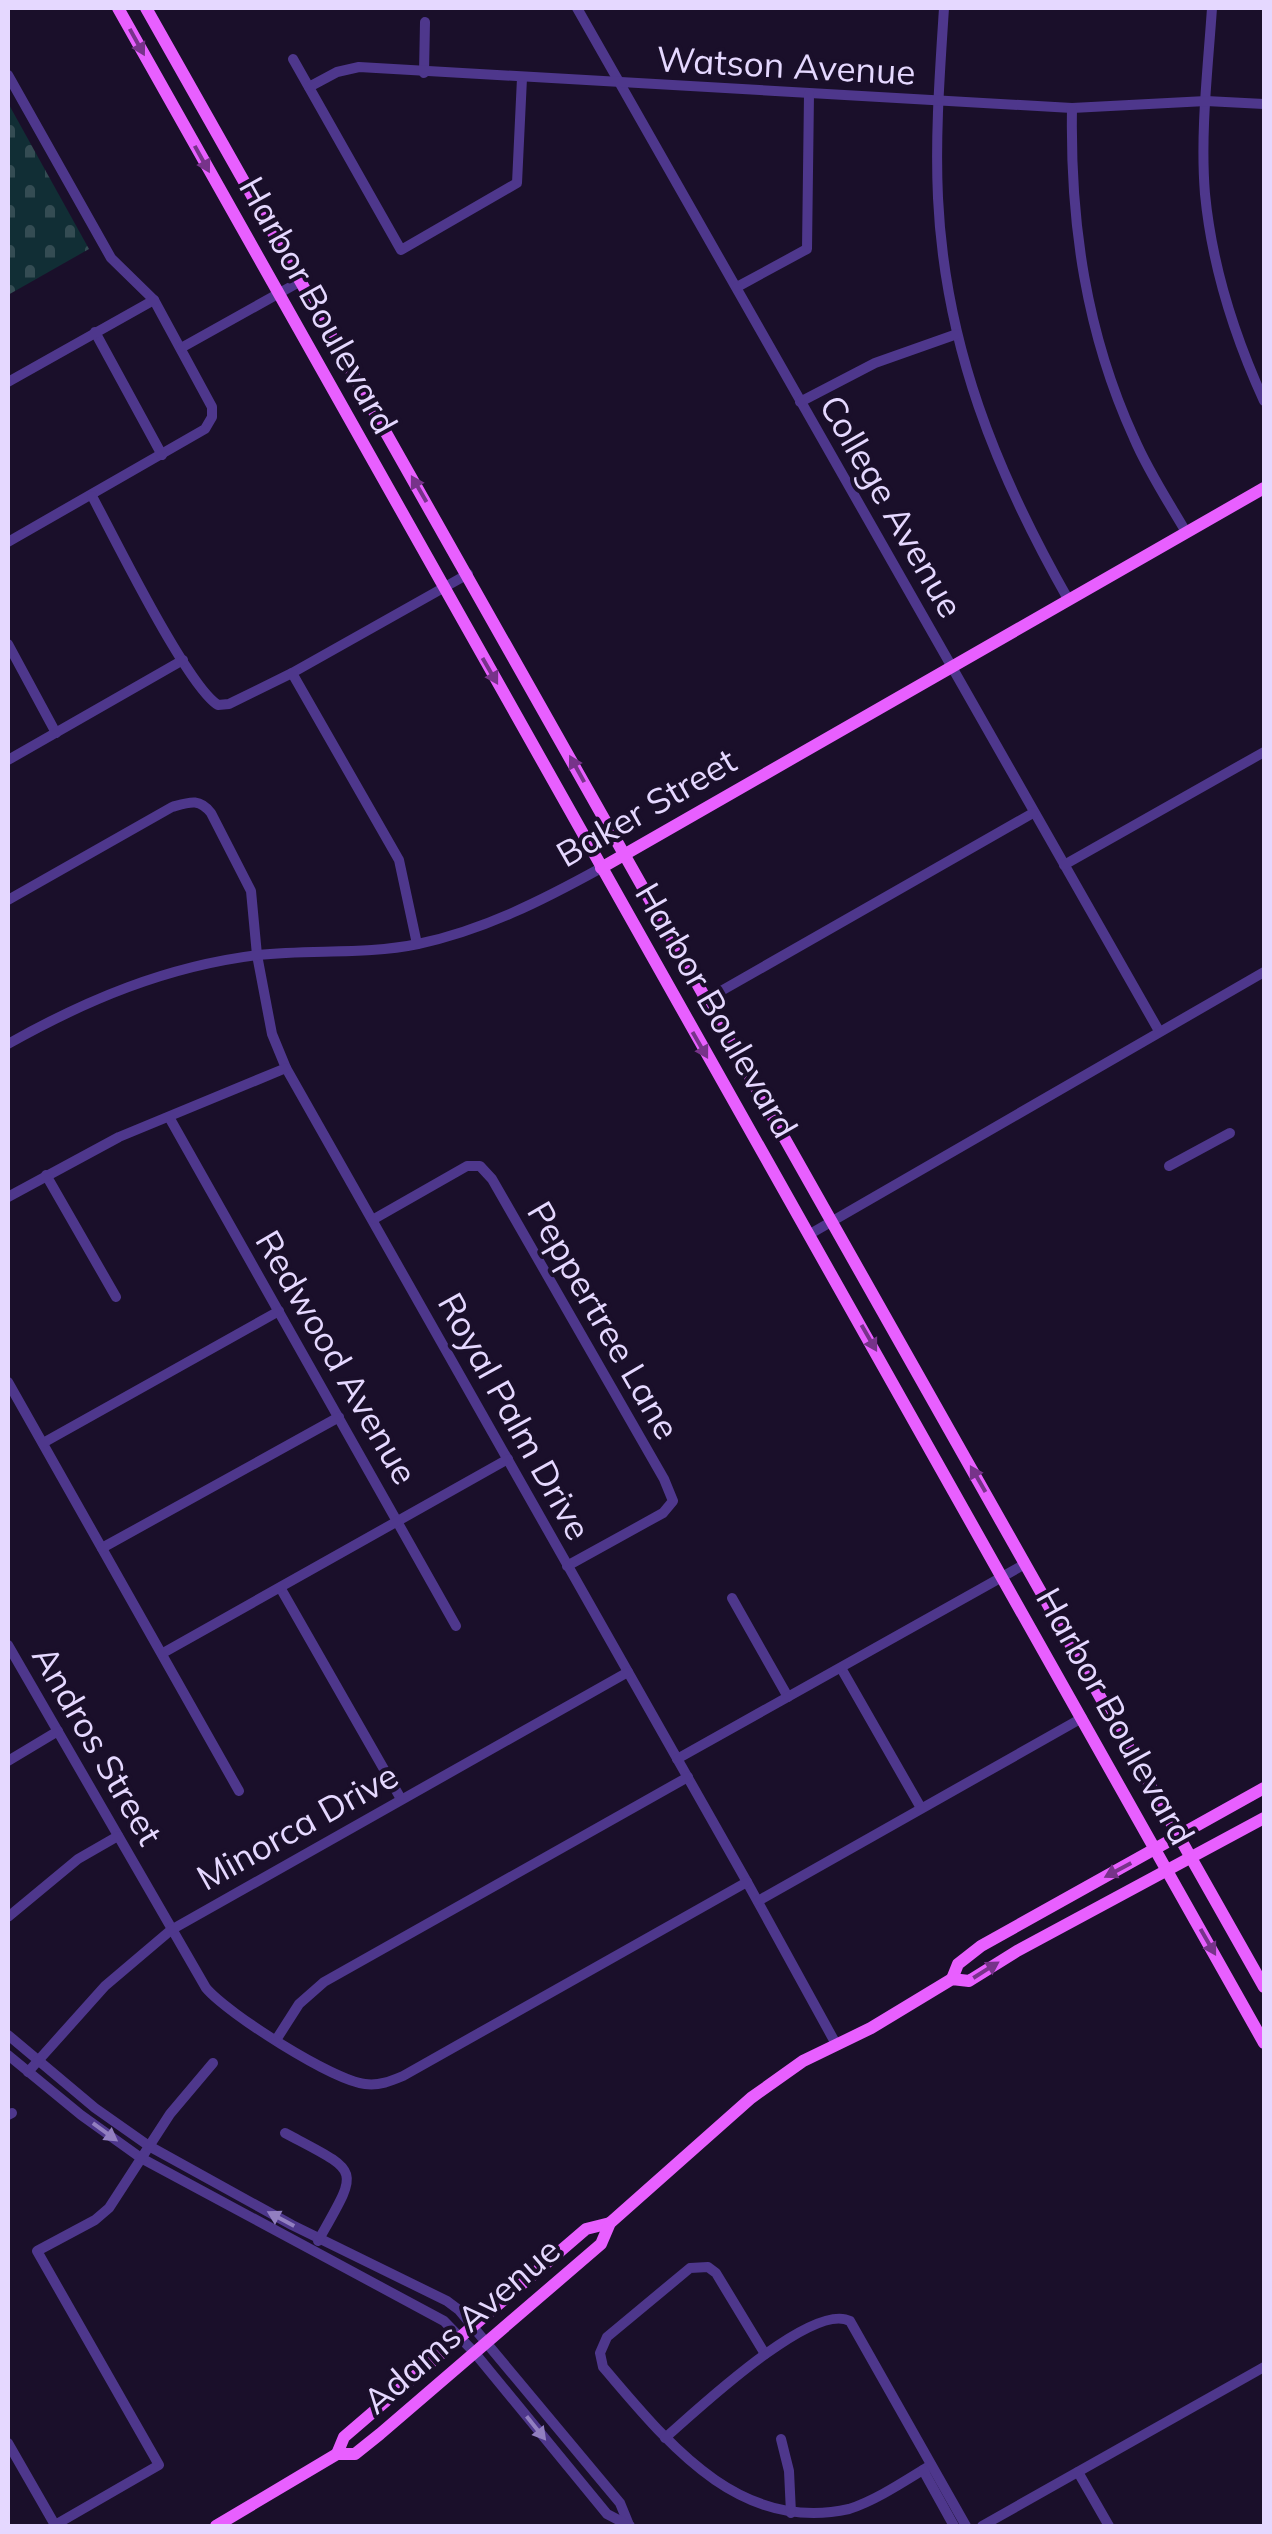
<svg xmlns="http://www.w3.org/2000/svg" width="1272" height="2534" font-family="Mulish,sans-serif">
	<defs>
		<pattern id="cemetery-stones" width="16" height="16" patternUnits="userSpaceOnUse" patternTransform="scale(2.5)"><rect width="16" height="16" fill="#112e35"/><path d="M2 7V4a2 2 0 0 1 4 0v3zM10 15v-3a2 2 0 0 1 4 0v3z" fill="#344c53"/></pattern>
	</defs>
	<rect width="100%" height="100%" fill="#1a0f2a"/>
	<path fill="url(#cemetery-stones)" d="M8,103L89,249L8,295Z"/>
	<g fill="none" stroke-linecap="round" stroke-linejoin="round">
		<g stroke="#4e378c" stroke-width="10">
			<path d="M577,8L1159,1031"/>
			<path d="M944,8C940,71 935,134 938,198C945,346 996,472 1068,599"/>
			<path d="M1212,8C1208,68 1200,133 1205,194C1212,267 1234,335 1264,401"/>
			<path d="M293,59L401,250L517,183L522,78"/>
			<path d="M424,73L425,22"/>
			<path d="M8,75L111,258L154,300L212,407V417L205,429L8,542"/>
			<path d="M309,87L337,72L359,67L1072,108L1206,101L1264,104"/>
			<path d="M1072,108C1070,223 1086,333 1134,438C1148,471 1168,501 1186,532"/>
			<path d="M737,287L807,249L809,94"/>
			<path d="M95,332L162,455"/>
			<path d="M181,348L301,281"/>
			<path d="M8,382L154,300"/>
			<path d="M800,402L875,363L957,334"/>
			<path d="M92,496C114,537 187,686 218,705L229,704L292,673L468,574"/>
			<path d="M8,644L56,733"/>
			<path d="M292,673L399,860L417,944"/>
			<path d="M8,760L183,660"/>
			<path d="M1064,865L1264,752"/>
			<path d="M8,900L172,807C190,802 199,798 211,813L251,891L257,955L272,1034L286,1068L747,1882L836,2044"/>
			<path d="M707,999L1033,813"/>
			<path d="M8,1044C86,1000 167,966 258,955C311,949 366,955 418,944C484,930 543,900 601,868"/>
			<path d="M169,1117L456,1626"/>
			<path d="M1169,1166L1230,1133"/>
			<path d="M46,1175L116,1297"/>
			<path d="M8,1197L119,1137L286,1068"/>
			<path d="M374,1219L467,1166H480L492,1179L664,1479L673,1501L663,1513L567,1566"/>
			<path d="M810,1234L1264,972"/>
			<path d="M8,1382L239,1791"/>
			<path d="M43,1443L279,1311"/>
			<path d="M102,1548L339,1417"/>
			<path d="M281,1589L401,1799"/>
			<path d="M732,1598L788,1697"/>
			<path d="M8,1645L206,1988C228,2014 332,2080 365,2084C379,2086 391,2081 403,2076L747,1882"/>
			<path d="M163,1653L508,1459"/>
			<path d="M841,1668L921,1808"/>
			<path d="M677,1759L1025,1564"/>
			<path d="M8,1761L58,1731"/>
			<path d="M758,1901L1082,1718"/>
			<path d="M8,1917L78,1859L118,1836"/>
			<path d="M8,2035L95,2108L149,2146L292,2225L447,2301L459,2310L620,2503L629,2525"/>
			<path d="M276,2040L299,2004L324,1982L688,1777"/>
			<path d="M8,2055L81,2115L141,2158L444,2321L474,2352L607,2514L630,2526"/>
			<path d="M28,2072L105,1986L171,1930L628,1672"/>
			<path d="M8,2115L12,2113"/>
			<path d="M285,2133C362,2174 360,2166 318,2241"/>
			<path d="M765,2354L716,2273L708,2267L690,2268L607,2337L600,2353L603,2367C665,2439 737,2534 849,2509C877,2500 906,2480 931,2465"/>
			<path d="M665,2438C696,2411 812,2301 850,2321L966,2526"/>
			<path d="M781,2439L789,2471L791,2513"/>
			<path d="M8,2443L55,2525L159,2465L37,2251L95,2220L109,2208L170,2114L213,2063"/>
			<path d="M923,2470L954,2526"/>
			<path d="M1078,2472L1109,2526"/>
			<path d="M982,2526L1264,2367"/>
		</g>
		<g stroke="#e85fff" stroke-width="12">
			<path d="M118,8L1264,2043"/>
			<path d="M146,8L1264,1987"/>
			<path d="M601,868L1264,488"/>
			<path d="M952,1979L958,1964L981,1946L1264,1788"/>
			<path d="M337,2454L344,2437L586,2229L610,2223"/>
			<path d="M216,2526L337,2454H355L380,2434L601,2244L610,2223L751,2098L803,2061L871,2028L952,1979L969,1981L1017,1951L1264,1818"/>
		</g>
	</g>
	<defs><path id="oneway-solid" d="M-6-.8H1V-3.2L6.5 0L1 3.2V.8H-6Z" transform="scale(2.5)"/></defs>
	<g fill="#77338a">
		<use href="#oneway-solid" transform="translate(137 42) rotate(61)"/>
		<use href="#oneway-solid" transform="translate(202 159) rotate(61)"/>
		<use href="#oneway-solid" transform="translate(419 489) rotate(-120)"/>
		<use href="#oneway-solid" transform="translate(490 671) rotate(60)"/>
		<use href="#oneway-solid" transform="translate(577 769) rotate(-119)"/>
		<use href="#oneway-solid" transform="translate(700 1045) rotate(60)"/>
		<use href="#oneway-solid" transform="translate(869 1338) rotate(60)"/>
		<use href="#oneway-solid" transform="translate(978 1479) rotate(-120)"/>
		<use href="#oneway-solid" transform="translate(1118 1870) rotate(152)"/>
		<use href="#oneway-solid" transform="translate(1208 1942) rotate(60)"/>
		<use href="#oneway-solid" transform="translate(986 1970) rotate(-32)"/>
	</g>
	<g fill="#927fc0">
		<use href="#oneway-solid" transform="translate(105 2132) rotate(36)"/>
		<use href="#oneway-solid" transform="translate(281 2219) rotate(-152)"/>
		<use href="#oneway-solid" transform="translate(536 2428) rotate(51)"/>
	</g>
	<g text-anchor="middle" dominant-baseline="central" stroke-width="8" stroke-linejoin="round" paint-order="stroke">
		<g font-size="35" fill="#e5d8ff" stroke="#1a0f2a">
			<text transform="translate(786 65) rotate(3)">Watson Avenue</text>
			<text transform="translate(319 305) rotate(61)">Harbor Boulevard</text>
			<text transform="translate(892 506) rotate(60)">College Avenue</text>
			<text transform="translate(646 807) rotate(-30)">Baker Street</text>
			<text transform="translate(717 1010) rotate(60)">Harbor Boulevard</text>
			<text transform="translate(604 1320) rotate(60)">Peppertree Lane</text>
			<text transform="translate(337 1357) rotate(60)">Redwood Avenue</text>
			<text transform="translate(515 1416) rotate(61)">Royal Palm Drive</text>
			<text transform="translate(1116 1716) rotate(61)">Harbor Boulevard</text>
			<text transform="translate(98 1745) rotate(60)">Andros Street</text>
			<text transform="translate(297 1826) rotate(-29)">Minorca Drive</text>
			<text transform="translate(461 2325) rotate(-41)">Adams Avenue</text>
		</g>
	</g>
	<rect width="1272" height="2534" fill="none" stroke="#e5d8ff" stroke-width="20"/>
</svg>
